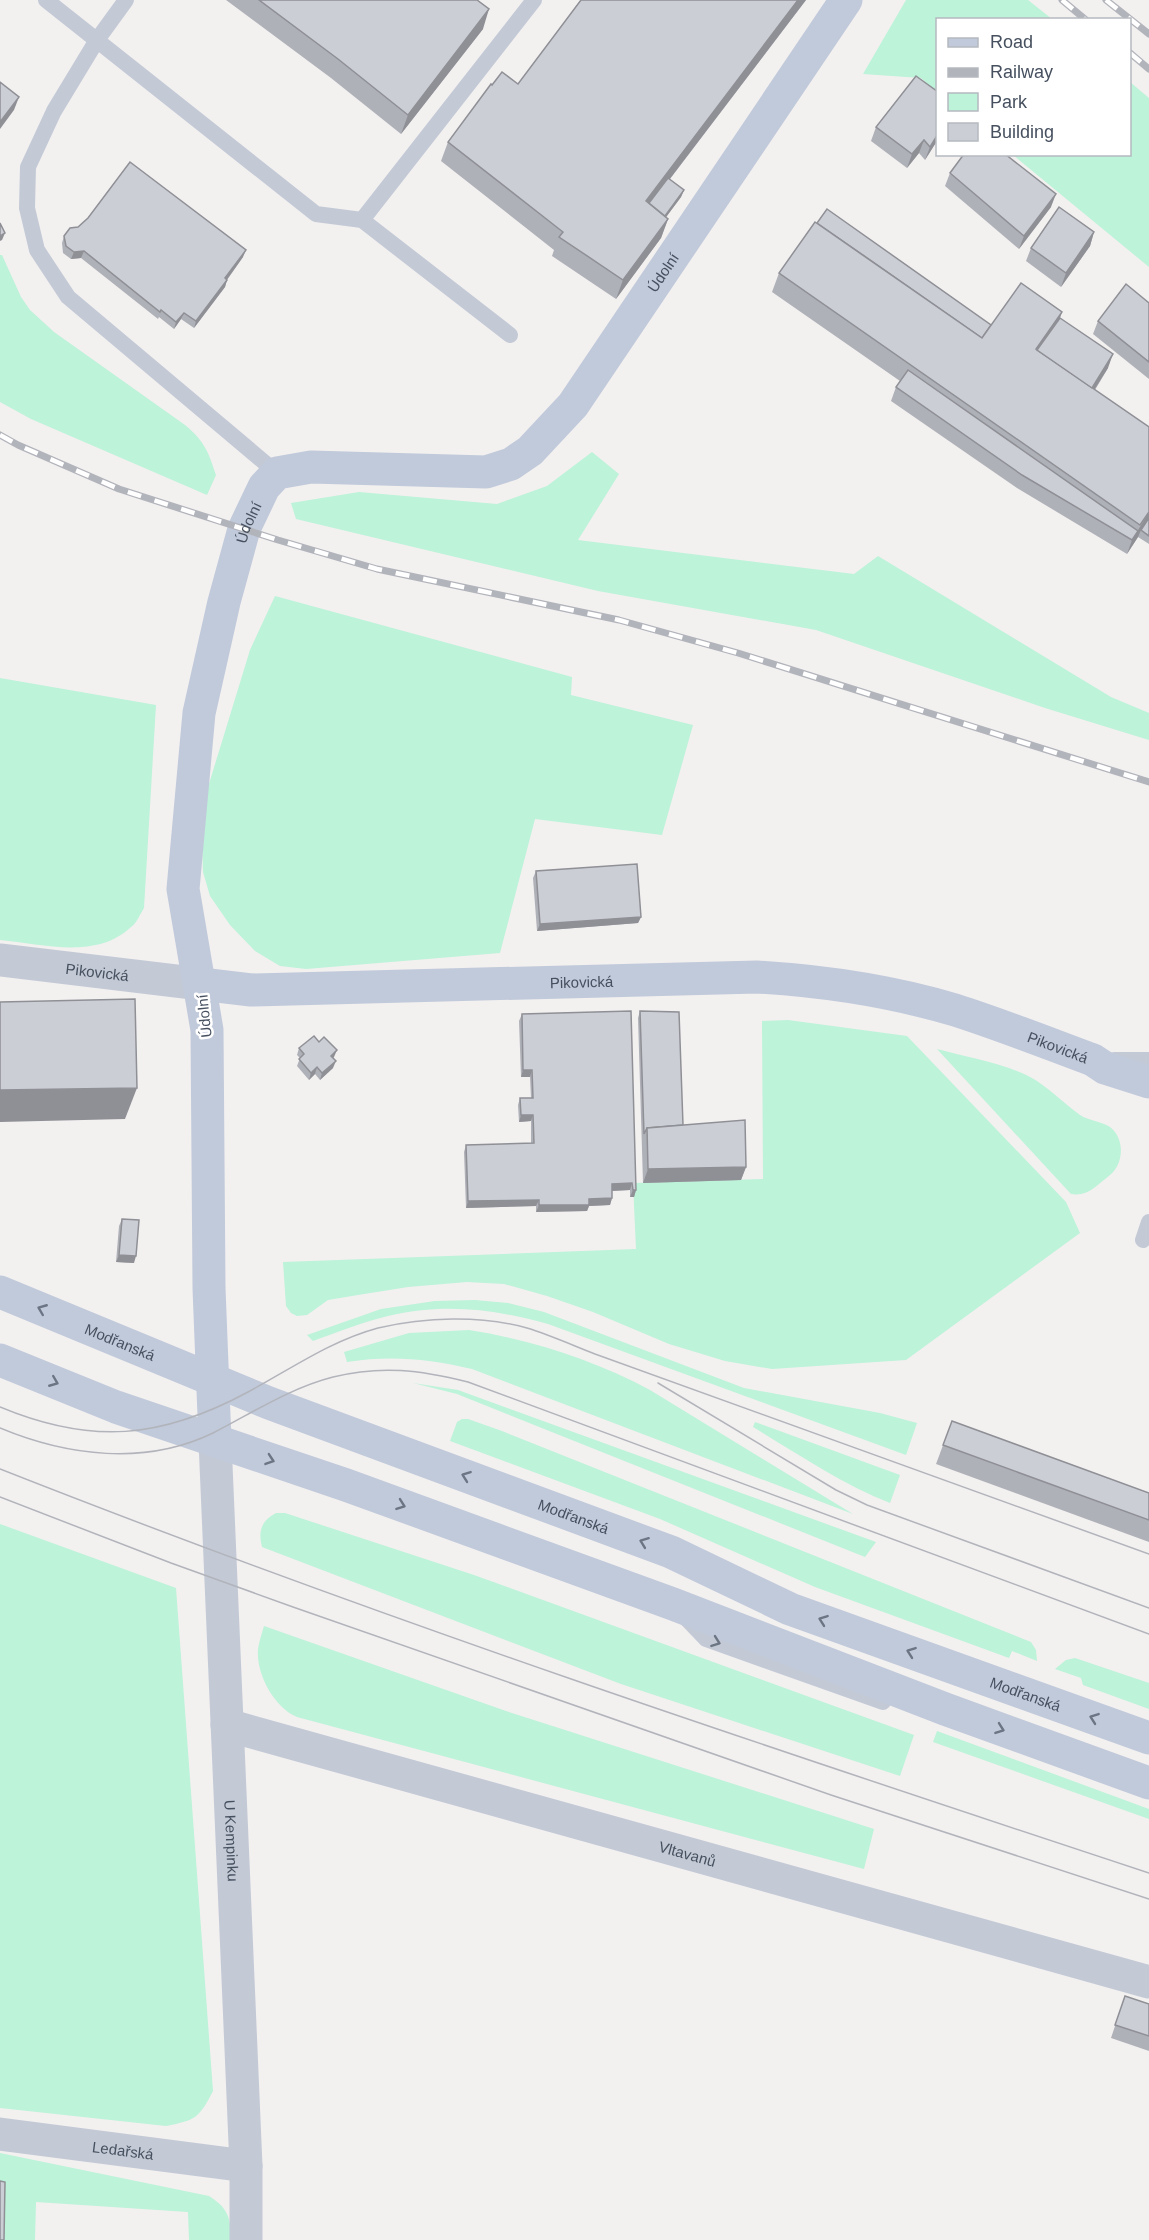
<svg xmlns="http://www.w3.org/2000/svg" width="1149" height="2240" font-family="Helvetica,sans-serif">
	<rect width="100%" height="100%" fill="#f3f0f0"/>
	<g fill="#bcf3d9">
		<path d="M906,0H1028L1052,19L938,20L937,92L921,78L863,74Z"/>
		<path d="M1130,82L1149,98V267L1013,155L1130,154Z"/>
		<path d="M0,255H2L21,297L30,310L54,332L185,425C205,442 208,451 216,475L207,495L31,419L0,402Z"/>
		<path d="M592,452L619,474L578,540L854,574L878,556L1111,697L1149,713V740L1045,708L816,630L598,591L296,519L291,503L359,492L497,504L547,486Z"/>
		<path d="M275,596L572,677L571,695L693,725L662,835L535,819L500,953L306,969L280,966L255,951L230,925L210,896L203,872L201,810L250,650Z"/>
		<path d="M0,678L156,705L144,908C140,914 137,923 131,927C96,960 43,944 0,940Z"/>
		<path d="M788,1020L907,1036L1066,1202L1080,1233L906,1360L772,1369L725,1361L669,1344L593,1312L547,1296L504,1284L467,1282L408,1287L358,1295L328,1300L307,1315L297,1316L291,1313L286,1306L283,1262L636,1249L633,1183L763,1179L762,1021Z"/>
		<path d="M937,1049C966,1057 1013,1065 1037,1081C1052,1091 1065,1104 1080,1115C1089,1121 1101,1121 1110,1127C1125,1138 1124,1164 1110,1175C1097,1185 1088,1197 1071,1194Z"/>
		<path d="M475,1300L508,1303L544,1312L744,1388L880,1413L917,1423L906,1455L548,1324C495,1309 443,1303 388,1316C362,1322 338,1332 313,1341L307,1335L381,1309L435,1301Z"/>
		<path d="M469,1330C532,1340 594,1360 650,1390L853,1514L472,1369C429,1359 391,1355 347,1362L344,1352L409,1333Z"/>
		<path d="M413,1383L458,1390L876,1542L865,1557L457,1394Z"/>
		<path d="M462,1419H468L502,1431L1031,1642L1036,1650L1037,1661L1012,1651L1009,1658L815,1587L660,1519L450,1441L457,1422Z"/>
		<path d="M755,1422L900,1475L890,1503C842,1484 798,1454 753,1427Z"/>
		<path d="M276,1513H285L474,1575L914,1735L900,1776L621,1684L262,1547C258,1531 261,1521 276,1513Z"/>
		<path d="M0,1524L176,1588L213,2091C199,2118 196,2120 166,2126L0,2108Z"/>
		<path d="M264,1626L506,1711L874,1829L864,1869L297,1717C274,1707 256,1674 258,1649C259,1642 262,1633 264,1626Z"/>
		<path d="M1075,1658L1149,1683V1709L1083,1685L1081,1678L1055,1669L1066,1660Z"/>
		<path d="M937,1731L1149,1809V1819L933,1742Z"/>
		<path d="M0,2153L209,2196C228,2208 231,2218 231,2240H189L188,2212L36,2202L35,2240H0Z"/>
	</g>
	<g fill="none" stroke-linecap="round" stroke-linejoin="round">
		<g stroke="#c3cad6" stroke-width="16">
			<path d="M46,0L316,214L362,220L510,335"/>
			<path d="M126,0L97,40L54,111L28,167L27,208L37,250L68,297L277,473"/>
			<path d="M362,220L534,0"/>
			<path d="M1114,1060H1149"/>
			<path d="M1143,1240L1149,1222"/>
			<path d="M684,1616L706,1639L883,1702"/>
		</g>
		<g stroke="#c3cad6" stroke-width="33">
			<path id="s1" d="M0,960L201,984"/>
			<path id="s2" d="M215,1441L246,2166V2240"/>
			<path id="s3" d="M227,1725L1149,1982"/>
			<path id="s4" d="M0,2134L246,2166"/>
		</g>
		<g stroke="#c1cada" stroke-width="33">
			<path id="s5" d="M201,984L251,990L757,977C824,981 891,991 955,1010C1002,1025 1047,1043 1093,1060L1105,1068L1149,1082"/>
			<path id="s6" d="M0,1292L269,1403L671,1552L790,1609L1149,1738"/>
			<path d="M0,1360L116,1407L346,1485L673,1604L945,1709L1149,1783"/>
			<path id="s7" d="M215,1441L209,1288L207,1030L183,889L199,713L224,602L244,529L264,487L277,473L311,467L486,472L511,464L530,451L573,405L846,0"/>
		</g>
		<g stroke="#b2b4bb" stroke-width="1.5">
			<path d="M658,1383L836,1490L867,1505L1149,1608"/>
			<path d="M0,1407C91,1445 161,1439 248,1392C291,1369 330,1341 378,1328C425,1317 480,1315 527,1328C550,1335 572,1345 595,1354L1149,1554"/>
			<path d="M0,1428C67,1456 145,1466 213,1433C252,1413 290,1388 333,1377C381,1365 420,1370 468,1382L1149,1634"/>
			<path d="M0,1469C378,1618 764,1746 1149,1873"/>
			<path d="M0,1497L171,1563L293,1607L831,1795L1149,1899"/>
		</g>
		<g stroke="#b2b4bb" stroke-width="7">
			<g id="rail">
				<path d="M1062,0L1086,20"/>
				<path d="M1106,0L1149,34"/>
				<path d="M1130,53L1149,69"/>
				<path d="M0,435L18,445L119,489L278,540L377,569L619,620L738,653L1149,782"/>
			</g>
		</g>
		<use href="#rail" stroke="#fff" stroke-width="4.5" stroke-dasharray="14" stroke-linecap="butt"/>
	</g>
	<g fill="#afb1b8">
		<path d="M226,0H477L483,29L401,134L331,78Z"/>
		<path d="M581,0H806L670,179L684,190L681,197L666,217L668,219L661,238L616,299L552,256L554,250L441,161L448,142L492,85L518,84Z"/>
		<path d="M938,92V139L925,160L919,153L907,168L871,141L876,127Z"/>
		<path d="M950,173L1051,207L1019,249L945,186Z"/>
		<path d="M1094,232L1090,246L1061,287L1026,261L1031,248Z"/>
		<path d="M64,236L243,257L227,280L225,287L194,328L181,319L174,329L159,317L158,319L81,258L71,259L63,253L62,243Z"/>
		<path d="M779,273L991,325L1062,312L1060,318L1108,368L1095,390L1149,427V544L1138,537L1127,554L1017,488L891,401L896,387L900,381L772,292Z"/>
		<path d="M1149,303V379L1093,334L1098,321Z"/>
		<path d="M536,871L641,917L638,923L537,931L533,878Z"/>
		<path d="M640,1011L683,1125L746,1167L741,1180L643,1183L638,1018Z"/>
		<path d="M522,1014L636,1190L634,1197H630V1190L612,1191V1198L610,1205L589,1206L587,1211L536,1212V1206L466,1208L464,1152L466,1145L531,1143V1121L519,1122L518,1105L520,1098H531L530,1077H521L519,1021Z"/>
		<path d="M299,1048L334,1057L333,1058V1068L320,1080L315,1074L309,1080L297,1066L300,1058L297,1055Z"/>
		<path d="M122,1219L134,1263L116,1262L119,1226Z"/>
		<path d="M952,1421L1149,1493V1542L936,1464Z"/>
		<path d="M1125,1996L1149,2004V2051L1111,2038Z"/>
	</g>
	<g fill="#8f9096">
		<path d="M798,0H806L643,214L646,201Z"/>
		<path d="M489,9L483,29L401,134L408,115Z"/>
		<path d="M19,97L14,110L0,129V122Z"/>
		<path d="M938,134L937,141L925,160L930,147Z"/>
		<path d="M924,140L919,153L907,168L912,154Z"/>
		<path d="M684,190L681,197L655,232L657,225Z"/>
		<path d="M1056,194L1051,207L1019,249L1024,236Z"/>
		<path d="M668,219L661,238L616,299L623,280Z"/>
		<path d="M1094,232L1090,246L1061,287L1066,273Z"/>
		<path d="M5,233L2,240L0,241V236Z"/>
		<path d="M246,250L243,257L223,285L225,278Z"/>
		<path d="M84,251L81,258L71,259L74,252Z"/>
		<path d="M227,280L225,287L194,328L196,321Z"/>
		<path d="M1062,312L1055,331L1037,357L1036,349Z"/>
		<path d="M184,313L181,319L174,329L176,322Z"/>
		<path d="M1113,354L1108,368L1084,406L1089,393Z"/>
		<path d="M1149,512V521L1141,530L1138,537L1127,554L1132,540Z"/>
		<path d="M641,917L638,923L537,931L540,924Z"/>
		<path d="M337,1050L334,1057L328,1062L331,1056Z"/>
		<path d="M336,1061L333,1068L320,1080L322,1073Z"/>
		<path d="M317,1067L315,1074L309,1080L311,1073Z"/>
		<path d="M523,1070H532L530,1077H521Z"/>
		<path d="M137,1088L125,1119L0,1122V1090Z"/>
		<path d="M521,1115H533L531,1121L519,1122Z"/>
		<path d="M746,1167L741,1180L643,1183L648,1169Z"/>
		<path d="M632,1183L630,1190L610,1191L612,1184Z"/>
		<path d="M633,1190H636L634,1197H630Z"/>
		<path d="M612,1198L610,1205L589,1206L587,1211L536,1212L539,1205L589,1199Z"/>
		<path d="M539,1200L536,1206L466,1208L468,1201Z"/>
		<path d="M119,1255L136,1256L134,1263L116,1262Z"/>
	</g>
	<g fill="#ccced6" stroke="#8f9096" stroke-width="1.5">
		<path d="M259,0H477L489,9L408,115L338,59Z"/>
		<path d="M581,0H798L646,201L668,219L623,280L559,237L563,232L448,142L491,84L492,85L502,72L518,84Z"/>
		<path d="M916,76L938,92V121L937,122L938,123V134L930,147L924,140L912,154L876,127Z"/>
		<path d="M0,82L19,97L0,122Z"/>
		<path d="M964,154H1005L1056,194L1024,236L950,173Z"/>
		<path d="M130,162L246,250L225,278L227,280L196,321L184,313L176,322L161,310L160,312L84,251L74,252L66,246L64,236L70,228L78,227L88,218Z"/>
		<path d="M668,178L684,190L665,216L649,203Z"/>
		<path d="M1059,207L1094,232L1066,273L1031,248Z"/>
		<path d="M827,209L991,325L982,338L817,223Z"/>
		<path d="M815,222L982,338L1021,283L1062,312L1036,349L1149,427V512L1140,525L779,273Z"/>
		<path d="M0,223L5,233L0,236Z"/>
		<path d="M1126,284L1149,303V362L1098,321Z"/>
		<path d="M1060,318L1113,354L1092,388L1037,350Z"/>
		<path d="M908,370L1138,531L1132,540L1022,475L896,387Z"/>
		<path d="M1149,518V536L1141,530Z"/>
		<path d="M637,864L641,917L540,924L536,871Z"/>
		<path d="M135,999L137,1088L0,1090V1002Z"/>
		<path d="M631,1011L636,1190H633L632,1183L612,1184V1198L589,1199V1205H539V1200L468,1201L466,1145L534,1143L533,1115H521L520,1098H533L532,1070H523L522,1014Z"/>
		<path d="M640,1011L679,1012L683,1125L647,1128L644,1134Z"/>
		<path d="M314,1036L319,1042L324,1037L337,1050L331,1056L336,1061L322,1073L317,1067L311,1073L299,1059L304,1054L299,1048Z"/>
		<path d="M745,1120L746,1167L648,1169L647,1128Z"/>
		<path d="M122,1219L139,1220L136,1256L119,1255Z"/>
		<path d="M952,1421L1149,1493V1520L943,1445Z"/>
		<path d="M1125,1996L1149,2004V2036L1115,2025Z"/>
		<path d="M0,2181L5,2182L4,2240H0Z"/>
	</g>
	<defs><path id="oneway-chevron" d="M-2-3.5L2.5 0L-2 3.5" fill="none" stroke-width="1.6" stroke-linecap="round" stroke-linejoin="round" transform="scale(1.5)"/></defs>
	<g stroke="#6b7584">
		<use href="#oneway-chevron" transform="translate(42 1309) rotate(-158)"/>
		<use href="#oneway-chevron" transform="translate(54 1382) rotate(22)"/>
		<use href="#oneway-chevron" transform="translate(270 1460) rotate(19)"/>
		<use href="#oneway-chevron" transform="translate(466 1476) rotate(-160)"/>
		<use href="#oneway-chevron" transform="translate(401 1505) rotate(20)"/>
		<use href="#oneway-chevron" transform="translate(644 1542) rotate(-159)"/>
		<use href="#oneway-chevron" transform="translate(823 1620) rotate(-160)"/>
		<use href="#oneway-chevron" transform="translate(911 1652) rotate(-160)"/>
		<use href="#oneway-chevron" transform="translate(1094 1718) rotate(-160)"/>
		<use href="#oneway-chevron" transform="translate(1000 1729) rotate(20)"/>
	</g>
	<use stroke="#6c7583" href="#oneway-chevron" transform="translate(716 1642) rotate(20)"/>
	<g text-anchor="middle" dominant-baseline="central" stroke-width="5" stroke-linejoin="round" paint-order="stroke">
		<g font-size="15" fill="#46505f" stroke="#fff">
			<text stroke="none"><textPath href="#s7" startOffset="1468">Údolní</textPath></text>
			<text stroke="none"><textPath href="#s7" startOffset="928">Údolní</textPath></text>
			<text stroke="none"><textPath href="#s1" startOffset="98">Pikovická</textPath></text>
			<text stroke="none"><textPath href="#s5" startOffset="381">Pikovická</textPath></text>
			<text transform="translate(204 1016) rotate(-96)">Údolní</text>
			<text stroke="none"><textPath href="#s5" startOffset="867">Pikovická</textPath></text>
			<text stroke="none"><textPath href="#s6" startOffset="130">Modřanská</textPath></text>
			<text stroke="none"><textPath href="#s6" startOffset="616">Modřanská</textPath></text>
			<text stroke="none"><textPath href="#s6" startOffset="1102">Modřanská</textPath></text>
			<text stroke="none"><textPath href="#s2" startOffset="400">U Kempinku</textPath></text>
			<text stroke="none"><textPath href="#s3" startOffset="478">Vltavanů</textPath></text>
			<text stroke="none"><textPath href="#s4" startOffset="124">Ledařská</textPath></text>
		</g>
	</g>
	<rect x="936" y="18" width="195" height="138" fill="#ffffff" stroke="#b5b9bf" stroke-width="1.5"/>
	<rect x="948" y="38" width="30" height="9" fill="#c1cada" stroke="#b5b9bf" stroke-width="1.5"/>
	<text x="990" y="48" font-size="18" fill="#46505f">Road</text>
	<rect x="948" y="68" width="30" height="9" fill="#b2b4bb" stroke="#b5b9bf" stroke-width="1.5"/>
	<text x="990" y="78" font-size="18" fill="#46505f">Railway</text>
	<rect x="948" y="93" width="30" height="18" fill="#bcf3d9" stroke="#b5b9bf" stroke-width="1.5"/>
	<text x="990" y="108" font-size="18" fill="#46505f">Park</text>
	<rect x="948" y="123" width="30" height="18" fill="#ccced6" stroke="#b5b9bf" stroke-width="1.5"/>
	<text x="990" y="138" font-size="18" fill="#46505f">Building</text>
</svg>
